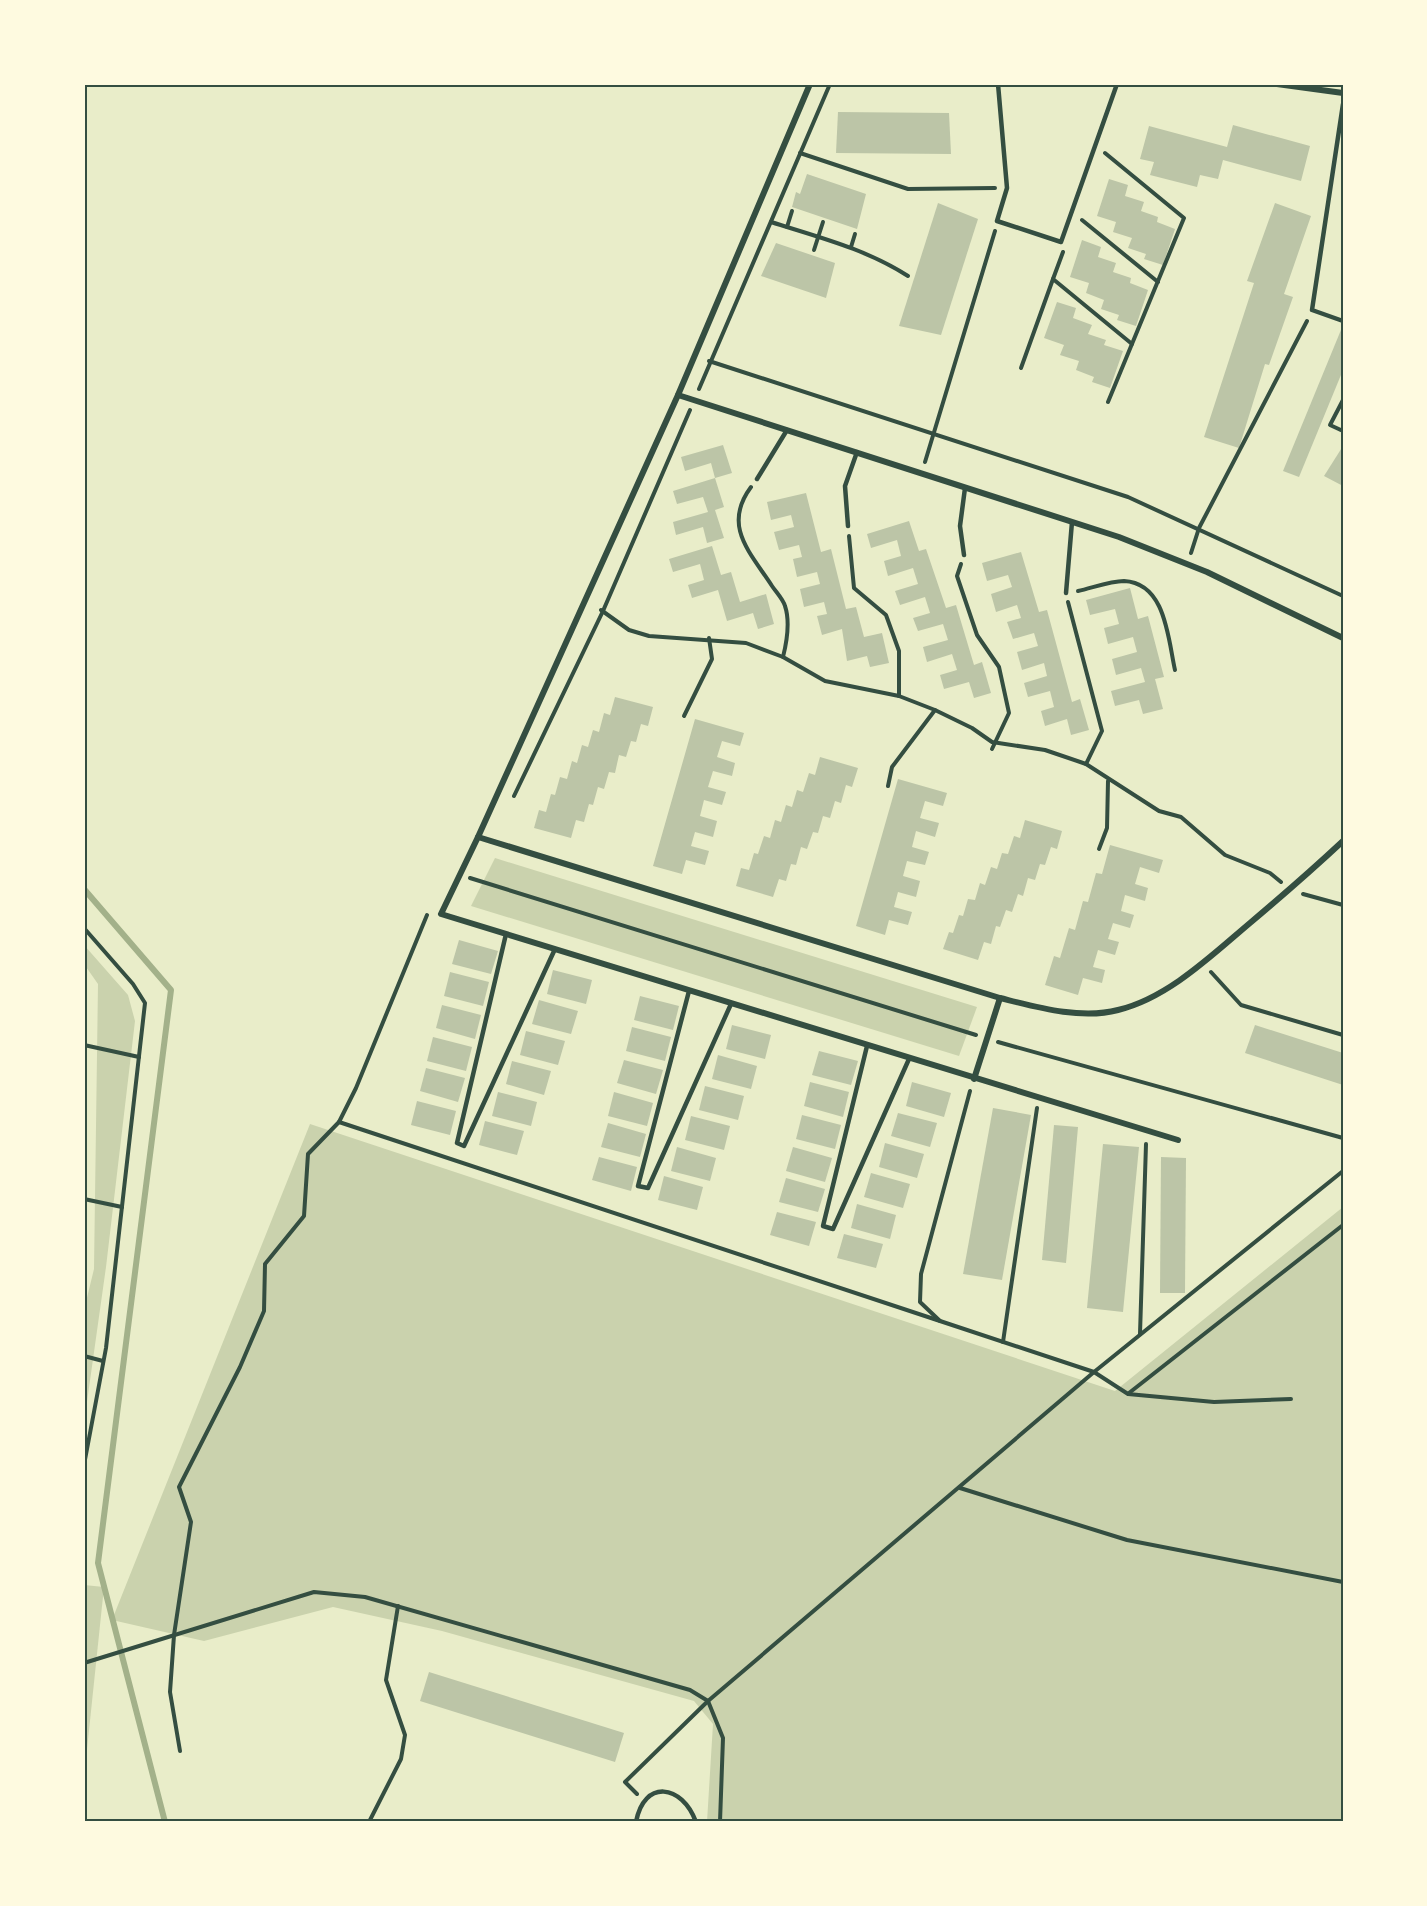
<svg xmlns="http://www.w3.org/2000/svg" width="1427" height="1906" font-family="Raleway,sans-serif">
	<rect width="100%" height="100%" fill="#e9edc9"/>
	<g fill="#cad2ad">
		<path d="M495,858L977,1007L959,1056L471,906Z"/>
		<path d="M84,945L128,995L135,1021L106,1267L84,1423V1310L94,1269L98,984L84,964Z"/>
		<path d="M310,1124L1115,1391L1343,1207V1822H707L713,1724L694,1701L442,1631L333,1607L204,1641L112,1620Z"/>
		<path d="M84,1585L104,1587L84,1778Z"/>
	</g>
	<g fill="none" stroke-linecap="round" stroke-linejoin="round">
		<path stroke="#a3b18a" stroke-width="6" d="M84,889L171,990L98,1563L165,1822"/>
	</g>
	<g fill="#bcc5a7">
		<path d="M838,112L949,113L951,154L836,153Z"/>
		<path d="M1233,125L1310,146L1301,181L1223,160L1218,179L1200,175L1197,187L1150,175L1154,162L1140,159L1149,126L1227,147Z"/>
		<path d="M807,174L866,194L857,229L792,207L796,192L800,194Z"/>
		<path d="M1109,179L1128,185L1125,196L1144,202L1141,211L1158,217L1157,222L1175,229L1163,265L1144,259L1146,254L1128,248L1132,238L1113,232L1116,222L1097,216Z"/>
		<path d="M938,203L978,219L941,335L899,326Z"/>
		<path d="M1275,203L1311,216L1284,294L1293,297L1269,365L1265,364L1239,448L1204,437L1254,283L1247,281Z"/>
		<path d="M1082,240L1101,247L1098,257L1116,263L1113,272L1131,278L1130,283L1148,290L1136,326L1117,320L1119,315L1101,309L1104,300L1086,293L1089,283L1070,277Z"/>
		<path d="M776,243L835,263L826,298L761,276Z"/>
		<path d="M1057,302L1076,308L1073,318L1092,325L1088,334L1106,340L1104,345L1123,351L1110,388L1092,382L1094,377L1076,370L1079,361L1060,355L1064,345L1044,338Z"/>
		<path d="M1343,325V370L1299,477L1283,471Z"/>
		<path d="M723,445L732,473L715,478L711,463L685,471L681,457Z"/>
		<path d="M1343,446V486L1324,476Z"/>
		<path d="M715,478L724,507L715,510L724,538L707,543L703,527L676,535L673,522L708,512L703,497L677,504L673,491Z"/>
		<path d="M806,493L821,552L831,549L846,609L856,607L864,637L882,633L889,663L870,667L867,656L847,661L842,629L822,635L817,616L827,614L824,602L804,607L800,589L820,584L817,572L797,577L793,559L802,557L799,545L779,550L774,532L794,527L791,515L771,520L767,502Z"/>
		<path d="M909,521L919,551L926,549L946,608L956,605L974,665L982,662L991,693L974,698L969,682L944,689L940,675L957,670L952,654L927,662L923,647L948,640L943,624L918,631L913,618L930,613L925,597L900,605L895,591L918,584L913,568L888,576L884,561L901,556L897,540L871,548L867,534Z"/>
		<path d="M712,546L721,575L731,572L740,602L766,594L774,624L758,629L753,613L727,621L718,590L692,598L688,585L704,580L700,564L673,572L669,559Z"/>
		<path d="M1021,552L1039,612L1047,610L1072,702L1080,699L1089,730L1071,735L1067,719L1045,726L1041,711L1054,707L1050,691L1028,697L1024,683L1047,676L1044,663L1022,670L1017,652L1038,646L1034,633L1013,639L1007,622L1021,618L1017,605L996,612L991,594L1012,587L1008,575L987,581L982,563Z"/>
		<path d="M1130,588L1138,619L1148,616L1164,677L1155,679L1163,709L1143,714L1139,700L1115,706L1111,691L1145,682L1141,668L1116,675L1112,659L1137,652L1133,637L1108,644L1104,628L1119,624L1115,609L1090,615L1086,600Z"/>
		<path d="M615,697L653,707L648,726L641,724L636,742L631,741L626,757L619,755L615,773L609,772L604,789L598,787L593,805L589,804L584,822L576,820L571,838L534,828L539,810L546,812L551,794L555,795L560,777L567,779L572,761L577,763L582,745L588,747L593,730L599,732L604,713L610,715Z"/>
		<path d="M695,719L744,733L740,746L722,741L717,757L735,763L732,776L713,771L708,787L726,792L722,805L704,800L700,816L717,821L713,837L695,832L691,846L709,851L705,865L686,860L682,874L653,866Z"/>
		<path d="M820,757L858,768L852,787L846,785L841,803L835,801L830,818L823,816L818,833L813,832L807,849L801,847L796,865L791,864L786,881L779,879L773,897L736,886L741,868L749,870L754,853L758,854L764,836L770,838L775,820L781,822L786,805L792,807L797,790L803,792L809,773L815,775Z"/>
		<path d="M898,779L947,793L943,806L925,801L920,818L939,823L935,837L916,831L912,847L929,852L925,865L907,861L903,876L920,881L916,897L898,892L894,907L912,912L908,925L889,920L885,935L856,926Z"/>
		<path d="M1025,820L1062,831L1057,849L1051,847L1045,865L1040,864L1035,880L1028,878L1023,896L1018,894L1012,912L1006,910L1000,927L996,926L991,944L984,942L978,960L943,949L949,932L953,933L959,915L963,916L968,899L975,900L980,883L985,885L991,867L997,869L1002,853L1008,854L1014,836L1020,838Z"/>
		<path d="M1110,845L1163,860L1159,873L1140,867L1135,884L1148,888L1145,901L1125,895L1121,911L1134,915L1130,928L1113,923L1108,939L1119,942L1115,955L1098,950L1093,967L1105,970L1102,983L1083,978L1078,995L1045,985L1054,956L1060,958L1069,928L1075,930L1083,901L1088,902L1096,873L1102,874Z"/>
		<path d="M459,940L498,951L491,974L452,964Z"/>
		<path d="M553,970L592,980L586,1004L547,994Z"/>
		<path d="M450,972L489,982L483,1006L444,996Z"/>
		<path d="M640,996L679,1006L673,1030L634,1020Z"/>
		<path d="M539,1000L578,1011L571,1034L532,1024Z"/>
		<path d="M442,1005L481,1015L475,1039L436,1028Z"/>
		<path d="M732,1025L771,1035L765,1059L726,1049Z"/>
		<path d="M1255,1025L1343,1053V1085L1245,1053Z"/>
		<path d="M632,1027L671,1037L665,1061L626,1051Z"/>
		<path d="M526,1031L565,1041L558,1065L520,1055Z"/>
		<path d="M433,1037L472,1047L466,1071L427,1061Z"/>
		<path d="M819,1051L858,1061L851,1085L812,1075Z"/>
		<path d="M718,1055L757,1066L751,1089L712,1079Z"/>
		<path d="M624,1060L663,1070L656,1094L617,1083Z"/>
		<path d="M512,1061L551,1071L544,1095L506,1084Z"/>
		<path d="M426,1068L465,1078L458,1102L420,1091Z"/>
		<path d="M810,1082L849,1092L843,1117L804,1106Z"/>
		<path d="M912,1082L951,1093L944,1117L906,1106Z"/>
		<path d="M705,1086L744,1096L738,1120L699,1110Z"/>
		<path d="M498,1092L537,1102L531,1126L492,1116Z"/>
		<path d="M614,1092L653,1103L647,1126L608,1116Z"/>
		<path d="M417,1101L456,1111L450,1135L411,1125Z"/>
		<path d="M993,1108L1031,1115L1002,1280L963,1274Z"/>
		<path d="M898,1113L937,1123L930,1147L891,1136Z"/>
		<path d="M802,1115L841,1125L835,1149L796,1139Z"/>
		<path d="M691,1116L730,1126L724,1150L685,1140Z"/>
		<path d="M485,1121L524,1131L517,1155L479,1145Z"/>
		<path d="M608,1123L646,1134L640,1157L601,1147Z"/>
		<path d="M1054,1125L1078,1127L1066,1263L1042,1260Z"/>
		<path d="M885,1143L924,1154L917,1178L879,1167Z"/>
		<path d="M1103,1144L1139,1147L1123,1312L1087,1308Z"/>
		<path d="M677,1147L716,1158L710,1181L671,1171Z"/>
		<path d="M793,1147L832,1158L825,1182L786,1171Z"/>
		<path d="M599,1157L637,1167L631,1191L592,1180Z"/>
		<path d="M1161,1157L1186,1158L1185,1293H1160Z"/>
		<path d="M871,1173L910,1184L903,1208L864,1197Z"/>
		<path d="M664,1176L703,1187L697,1210L658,1200Z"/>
		<path d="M786,1178L825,1189L818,1212L779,1202Z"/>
		<path d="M857,1204L896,1215L890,1239L851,1228Z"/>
		<path d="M777,1212L816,1222L809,1246L770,1235Z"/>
		<path d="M844,1234L883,1244L876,1268L837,1258Z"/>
		<path d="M429,1672L624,1733L615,1762L420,1701Z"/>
	</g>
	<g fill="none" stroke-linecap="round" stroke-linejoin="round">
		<g stroke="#344e41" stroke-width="4">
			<path d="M800,153L908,189L995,188"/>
			<path d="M1105,153L1184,218L1108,402"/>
			<path d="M1082,220L1158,282"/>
			<path d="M771,222C818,237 866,249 908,276"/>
			<path d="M787,227L792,211"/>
			<path d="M851,247L855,234"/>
			<path d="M814,250L823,222"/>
			<path d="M1063,252L1053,279L1132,344"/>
			<path d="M709,361L1128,497L1343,596"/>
			<path d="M1021,368L1053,279"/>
			<path d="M699,389L830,84"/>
			<path d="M1343,400L1330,425L1343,431"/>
			<path d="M925,462L995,231"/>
			<path d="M751,487C722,526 750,552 772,586C776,592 783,599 785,606C790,621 787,641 783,657"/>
			<path d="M849,536L854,588L886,615L899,651V696"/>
			<path d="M1191,553L1199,528L1307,321"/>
			<path d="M961,564L957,576L977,635L999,667L1009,713L992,749"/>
			<path d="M1078,591C1092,588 1110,581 1124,581C1166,583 1168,639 1175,670"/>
			<path d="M1068,602L1102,731L1086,764"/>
			<path d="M601,610L629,630L649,636L746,643L783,657L825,681L899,696L935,710L972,728L992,742L1045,750L1086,764L1159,811L1181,817L1225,855L1270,873L1281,882"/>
			<path d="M684,716L712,659L709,638"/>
			<path d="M888,786L892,767L935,710"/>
			<path d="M514,796L603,611L690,410"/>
			<path d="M1099,849L1107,828L1108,781"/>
			<path d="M470,878L976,1035"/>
			<path d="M1303,894L1343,905"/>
			<path d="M84,928L133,984L145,1003L106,1348L84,1465"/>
			<path d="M1211,972L1241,1005L1343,1035"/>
			<path d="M998,1042L1343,1138"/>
			<path d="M84,1045L139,1057"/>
			<path d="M970,1091L921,1274L920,1302L940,1321L1094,1372L1128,1394L1214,1402L1291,1399"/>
			<path d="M339,1122L940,1321"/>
			<path d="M84,1199L122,1207"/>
			<path d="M1140,1334L1146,1144"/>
			<path d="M1003,1342L1037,1108"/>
			<path d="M84,1356L103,1361"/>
			<path d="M1129,1393L1343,1225"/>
			<path d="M960,1488L1127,1540L1343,1582"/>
			<path d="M84,1663L314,1592L365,1597L690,1690L708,1701L723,1738L720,1822"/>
			<path d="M180,1751L170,1692L174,1635L191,1522L179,1487L240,1367L264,1311L265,1264L304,1216L308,1154L339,1122L356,1088L427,915"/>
			<path d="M637,1794L625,1782L708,1701L1094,1372L1343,1171"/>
			<path d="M369,1822L401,1759L405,1735L386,1680L398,1606"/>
		</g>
		<g stroke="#344e41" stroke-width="4.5">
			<path d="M998,84L1007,188L997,221L1061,242L1117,84"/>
			<path d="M1343,104L1312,310L1343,321"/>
			<path d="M757,479L787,430"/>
			<path d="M848,526L845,486L857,452"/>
			<path d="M964,555L960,526L965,488"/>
			<path d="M1066,593L1072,522"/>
			<path d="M506,934L457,1143L464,1146L555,949"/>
			<path d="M689,991L638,1186L648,1188L731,1004"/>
			<path d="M867,1046L823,1226L833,1229L909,1059"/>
			<path d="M636,1822C644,1779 682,1784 696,1822"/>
		</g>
		<g stroke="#344e41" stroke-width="6">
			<path d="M810,84L678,395L478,837L1000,998C1036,1007 1081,1020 1118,1010C1168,998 1212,955 1250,923C1282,896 1313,869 1343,841"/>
			<path d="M1277,84L1343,93"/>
			<path d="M678,395L1119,537L1207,572L1343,638"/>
			<path d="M478,837L441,914L1178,1140"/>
			<path d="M974,1079L1000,998"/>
		</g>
	</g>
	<rect width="1427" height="1906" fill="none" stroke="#fefae0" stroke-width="171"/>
	<rect x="86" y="86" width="1256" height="1734" fill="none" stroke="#344e41" stroke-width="2"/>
</svg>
